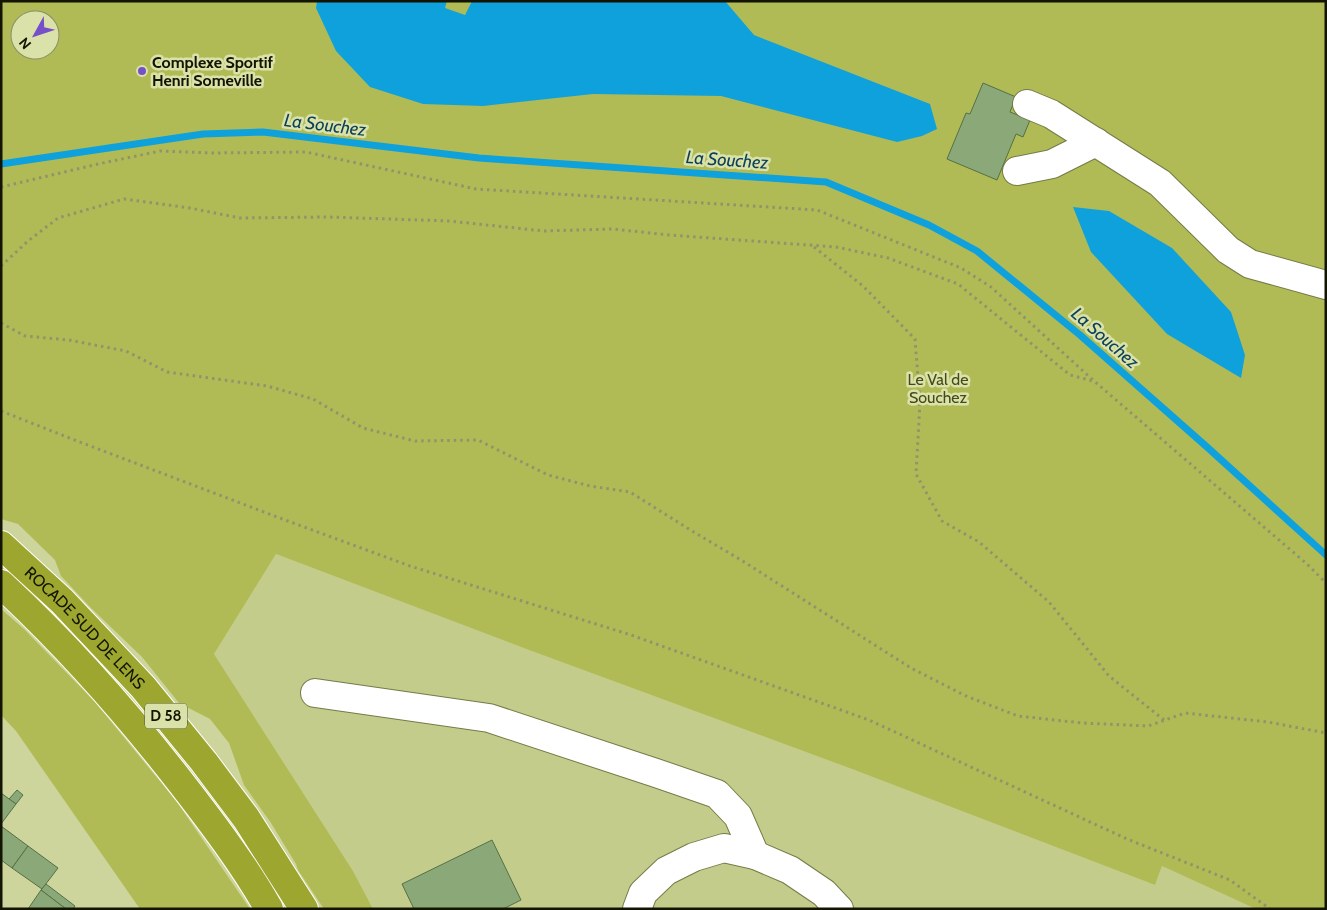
<svg xmlns="http://www.w3.org/2000/svg" width="1327" height="910" font-family="Cabin,sans-serif">
	<rect width="100%" height="100%" fill="#cdd49c"/>
	<path fill="#c4cc8c" d="M276,554L529,650L852,769L1155,885L1162,866L1256,909H373L353,871L214,654Z"/>
	<g fill="#b1bb56" fill-rule="evenodd">
		<path d="M1,1H1326V909H1256L1162,866L1155,885L852,769L529,650L276,554L214,654L353,871L373,909H324L298,870L296,864L271,823L244,785L229,743L210,719L179,703L142,657L91,608L61,576L55,560L18,524L1,519ZM20,20H50V50H20Z"/>
		<path d="M1,609L24,629L94,701L177,802L250,909H140L16,731L1,715Z"/>
	</g>
	<g fill="#0fa1dc">
		<path d="M317,1H447L445,8L465,15L472,1H725L754,35L930,104L937,129L922,136L897,142L721,96L593,94L483,106L423,104L370,87L336,51L316,8Z"/>
		<path d="M1073,207L1109,211L1172,248L1231,312L1245,355L1241,378L1167,334L1091,252Z"/>
	</g>
	<g fill="none" stroke-linecap="round" stroke-linejoin="round">
		<path stroke="#0fa1dc" stroke-width="7" d="M1,164L203,134L263,132L479,158L826,182L929,225L977,251L1080,335L1207,447L1326,555"/>
	</g>
	<g fill="#8aa878" stroke="#557044">
		<path d="M983,83L1016,97L1010,112L1030,120L1023,137L1016,134L997,180L947,159L966,113L970,114Z"/>
		<path d="M17,790L23,795L16,804L9,799Z"/>
		<path d="M1,793L16,804L1,824Z"/>
		<path d="M1,826L28,846L12,868L1,860Z"/>
		<path d="M492,840L521,900L503,909H414L402,884Z"/>
		<path d="M28,846L58,868L42,889L12,868Z"/>
		<path d="M46,884L75,906L73,909H66L41,890Z"/>
		<path d="M41,890L66,909H28Z"/>
	</g>
	<g fill="none" stroke-linecap="round" stroke-linejoin="round">
		<g stroke="#757b47" stroke-width="30">
			<g id="minor">
				<path d="M1027,104L1051,114L1160,183L1228,250L1250,264L1326,285"/>
				<path d="M1017,171L1052,164L1096,142"/>
				<path d="M315,693L489,718L656,773L717,794L738,816L755,855"/>
				<path d="M637,909L643,893L666,871L694,857L724,848L755,855L790,870L824,893L839,909"/>
			</g>
		</g>
		<g stroke="#fff" stroke-width="30">
			<g id="highway">
				<path id="s1" d="M1,545L62,601L143,687L204,762L246,818L304,909"/>
				<path d="M1,584C67,645 127,713 182,784C213,824 244,865 269,909"/>
			</g>
		</g>
		<g stroke="#909569" stroke-width="3" stroke-dasharray="2.5 4" stroke-linecap="butt">
			<path d="M1,187L98,164L160,151L212,153L306,152L476,189L817,210L961,268L991,287L1094,381L1307,564L1326,583"/>
			<path d="M814,247L863,286L915,339L920,403L916,474L942,521L979,542L1049,602L1109,676L1164,720"/>
			<path d="M1,266L28,241L58,218L124,199L190,208L240,218L328,217L449,221L544,231L613,229L669,235L836,247L888,258L958,284L1070,375L1093,381"/>
			<path d="M1,323L25,336L69,340L126,351L167,372L267,386L313,399L363,428L415,441L478,440L548,475L590,486L630,492L692,531L741,560L911,668L966,696L1018,716L1082,723L1148,726L1185,713L1268,722L1326,733"/>
			<path d="M1,411L72,439L277,517L410,566L631,635L869,720L1127,839L1230,880L1270,909"/>
		</g>
		<use href="#minor" stroke="#fff" stroke-width="28"/>
		<use href="#highway" stroke="#9da730" stroke-width="28"/>
	</g>
	<circle fill="#7650c9" stroke="#dae2a9" stroke-width="2" cx="142" cy="71" r="5"/>
	<g text-anchor="middle" dominant-baseline="central" stroke-width="5" stroke-linejoin="round" paint-order="stroke">
		<rect fill="#dae2a9" stroke="#4f5234" stroke-width="1" x="145" y="703.5" width="42" height="25" rx="4"/>
		<g font-size="15" font-weight="bold" fill="#131502">
			<text x="166" y="716">D 58</text>
		</g>
		<g font-size="16" font-weight="bold" fill="#131502" stroke="#dae2a9" text-anchor="start">
			<text x="152" y="62">Complexe Sportif<tspan x="152" dy="18">Henri Someville</tspan></text>
		</g>
		<g font-size="16" fill="#45491b" stroke="#dae2a9">
			<text x="938" y="379">Le Val de<tspan x="938" dy="18">Souchez</tspan></text>
		</g>
		<g font-size="16" fill="#131502" stroke="#dae2a9">
			<text stroke="none"><textPath href="#s1" startOffset="118">ROCADE SUD DE LENS</textPath></text>
		</g>
		<g font-size="18" font-style="italic" fill="#0d415a" stroke="#dae2a9">
			<text transform="translate(325 125) rotate(7)">La Souchez</text>
			<text transform="translate(727 160) rotate(4)">La Souchez</text>
			<text transform="translate(1105 338) rotate(41)">La Souchez</text>
		</g>
	</g>
	<rect width="1327" height="910" fill="none" stroke="#131502" stroke-width="5"/>
	<g transform="translate(35 35) rotate(230)"><circle r="24" fill="#dae2a9" stroke="#8a9066"/>
	<path d="M0-4L9 19L0 12L-9 19Z" fill="#7650c9"/>
	<text y="-8" font-size="14" font-weight="bold" text-anchor="middle" fill="#131502">N</text>
	</g>
</svg>
